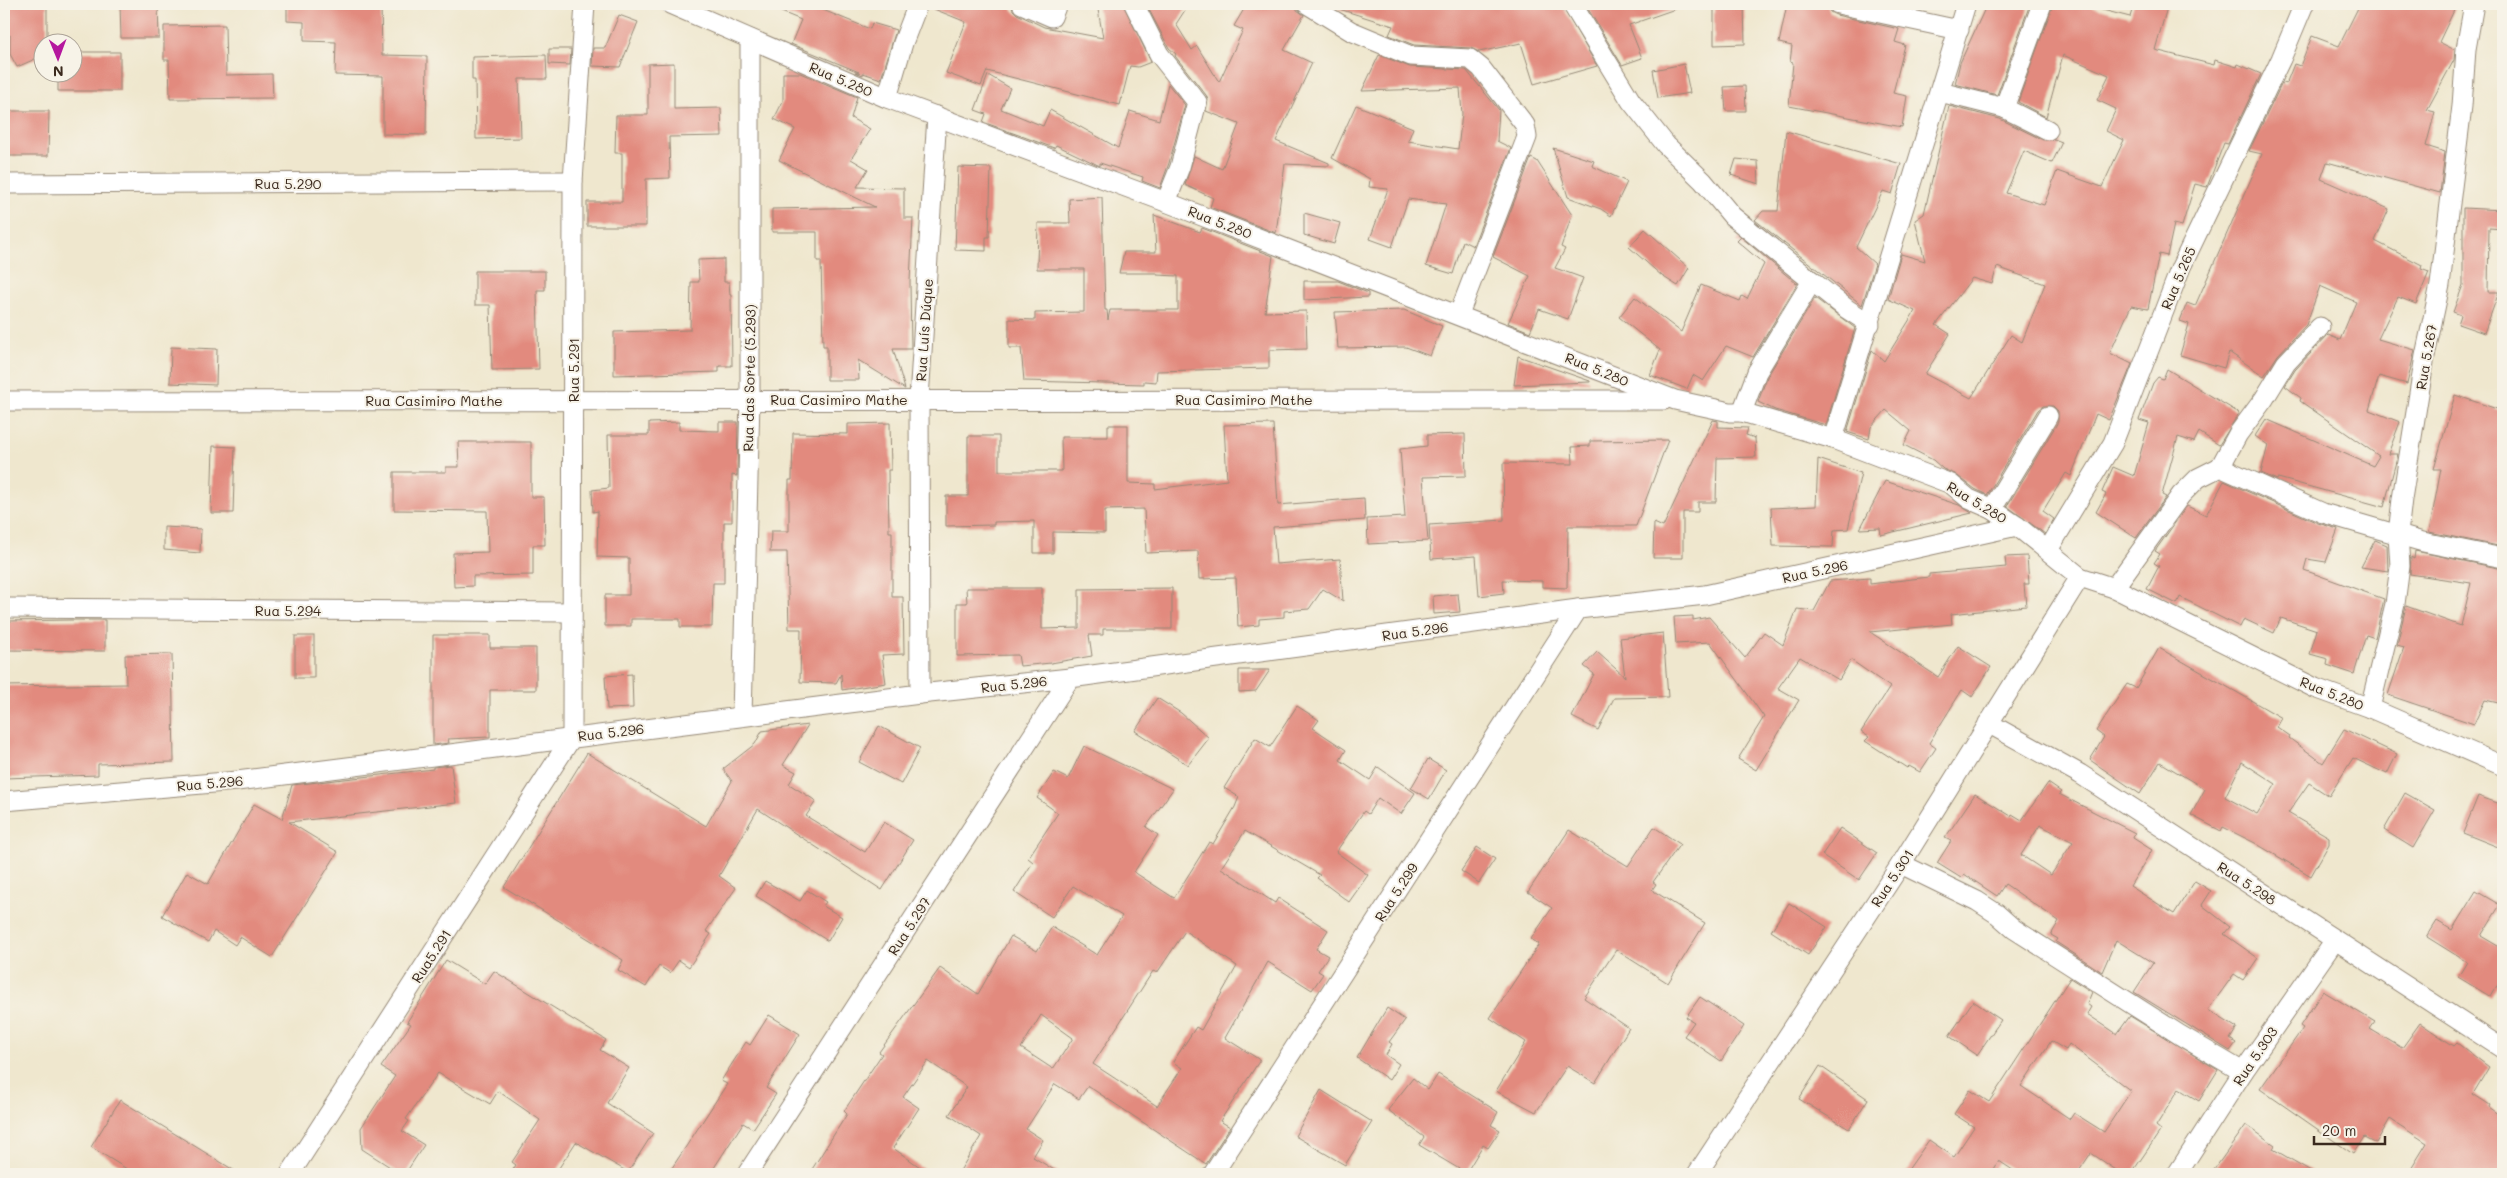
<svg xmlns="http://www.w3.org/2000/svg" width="2507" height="1178" font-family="Mali,sans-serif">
	<rect width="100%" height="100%" fill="#f7f3e8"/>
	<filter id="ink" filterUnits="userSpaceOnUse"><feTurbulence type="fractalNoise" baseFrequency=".02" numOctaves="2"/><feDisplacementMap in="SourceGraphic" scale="10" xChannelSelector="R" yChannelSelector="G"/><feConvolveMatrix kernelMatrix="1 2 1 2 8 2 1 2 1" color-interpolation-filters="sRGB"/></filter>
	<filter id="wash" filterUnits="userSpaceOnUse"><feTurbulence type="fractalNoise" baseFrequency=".0096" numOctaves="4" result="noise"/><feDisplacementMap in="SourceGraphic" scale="20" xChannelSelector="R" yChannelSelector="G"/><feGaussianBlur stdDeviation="1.12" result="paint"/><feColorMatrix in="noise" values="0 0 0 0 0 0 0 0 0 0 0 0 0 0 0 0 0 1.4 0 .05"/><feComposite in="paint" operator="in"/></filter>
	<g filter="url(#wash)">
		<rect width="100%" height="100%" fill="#efe7ce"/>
		<g id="blocks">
			<g fill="#e28a7e" fill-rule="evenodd">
				<path d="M4,4H47V42H42V56L17,67L10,54V35L4,34Z"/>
				<path d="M120,4H158L159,38H121Z"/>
				<path d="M287,4H381L382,55L427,56L426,135L383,134V76L335,75L336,42L304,41V22L287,21Z"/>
				<path d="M762,4H825L823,10L870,29L872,23L896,30L881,79L863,73V75L855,72H859L791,44L801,20Z"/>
				<path d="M929,4H1011L1013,10L1017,14L1044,27L1103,38L1097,4H1123L1151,62L1138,67L1130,66L1120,105L987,71L981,86L946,73L966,22L929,7Z"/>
				<path d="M1146,4H1189L1176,24L1192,50L1197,46L1219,82L1243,30L1234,26L1247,4H1296L1297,10L1304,15L1284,50L1312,63L1276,141L1329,163V166L1285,164L1276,233L1210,207L1213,198L1185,185L1194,156L1222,169L1239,124L1206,111L1208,100L1206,95L1175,56L1176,54L1169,48Z"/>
				<path d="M1337,4H1561L1597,66L1534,84L1521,43L1479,52L1471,48L1414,45L1389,35L1393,26L1336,8Z"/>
				<path d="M1585,4H1681V7L1629,25L1642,58L1622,65Z"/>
				<path d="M1714,4H1744L1745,44L1714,45Z"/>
				<path d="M1787,4H1827L1830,12L1836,15L1899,29L1895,42L1905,45L1893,93L1907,96L1902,127L1789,106L1793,63L1790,62L1792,46L1779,43Z"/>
				<path d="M1987,4H2030L1997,95L1955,84L1960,63Z"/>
				<path d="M2053,4H2079L2130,17L2134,4H2168L2155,50L2214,65L2215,60L2237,67L2238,64L2261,74L2228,144L2224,143L2207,187L2195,184L2182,226L2174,224L2167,256L2159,254L2148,309L2131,306L2110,353L2132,364L2109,420L2096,414L2071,476L2066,473L2043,511L2054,519L2045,534L2007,506L2058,422V411L2053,406H2043L2038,410L1987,495L1975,489L1955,474L1943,469L1933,460L1904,445L1911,431L1886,410L1871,427L1869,439L1847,432L1872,350L1884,361L1915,311L1888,299L1901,254L1925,261L1915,220L1924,214L1949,106L2000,119L2043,140L2054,139L2062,142L2052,163L2024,151L2006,193L2044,205L2057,171L2102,187L2124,140L2106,131L2116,109L2097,100L2109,75L2063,55L2046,117L2018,102ZM1997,267L2045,284L2022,342L2011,335L1971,398L1925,374L1950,334L1936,325L1972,278L1992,284Z"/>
				<path d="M2360,4H2457L2439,42L2455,50L2454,60L2427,110L2435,112L2426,146L2445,152L2440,193L2327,162L2321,179L2389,209L2375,241L2422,265L2421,269L2429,272L2416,304L2398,297L2378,339L2415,350L2407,384L2379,376L2369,410L2400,422L2388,454H2398L2384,507L2278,478L2277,480L2261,473L2268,445L2255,436L2266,419L2373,466L2379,456L2300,401L2301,398L2285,386L2295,370L2328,335L2340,340L2356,302L2320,286L2306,325L2278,355L2264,376L2229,352L2224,368L2180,355L2189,324L2180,321L2187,303L2195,306L2262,154L2249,151L2282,83L2286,84L2294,64L2300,66L2312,36L2339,46Z"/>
				<path d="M619,15L638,22L620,67L592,66L593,48H605Z"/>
				<path d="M225,25L226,75L272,74L273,98L170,99L169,60H164V26Z"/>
				<path d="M549,49H571L570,65L549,64Z"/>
				<path d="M72,52H120V91H58V72H72Z"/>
				<path d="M546,55L547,79H519L521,138L476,139L475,80H472V57Z"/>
				<path d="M1379,55L1410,67L1466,70L1499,110L1497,141L1511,148L1473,246L1463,241L1453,274L1426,266L1446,204L1408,199L1392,247L1370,239L1388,189L1369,187L1370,179L1332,158L1356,105L1413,128L1408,141L1458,149L1462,114L1460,88L1362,91Z"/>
				<path d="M674,63V109L721,108L722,136L669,137L670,178L646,179V226H587V202H622V153H615L616,115H648V64Z"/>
				<path d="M1684,64L1690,93L1658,98L1653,70Z"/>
				<path d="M783,73H800L857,97L851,118L870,129L851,159L868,169L857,187L904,188V218H913L910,282L911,349H893L905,389L858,360L859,380H827V346H823L821,261H817V232H772V209L875,207L779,160L795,129L774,119L783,101Z"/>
				<path d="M988,75L1010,88L1001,109L1043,126L1050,110L1118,148L1130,111L1159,120L1168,84L1185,105L1169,163L1160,188L1142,181L1143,177L1100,163V166L1056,145L1054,148L983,122L986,114L975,110Z"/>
				<path d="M1745,86L1746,111H1726L1724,87Z"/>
				<path d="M4,111H49L48,156H4Z"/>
				<path d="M1786,131L1901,164L1892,194L1883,191L1856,247L1875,264L1862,305L1755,220L1763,211H1778Z"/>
				<path d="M1553,148L1594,161L1592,166L1627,182L1611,216L1601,209L1568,197Z"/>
				<path d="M1531,158L1537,161L1572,215L1561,247L1565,249L1555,268L1583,278L1568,319L1539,309L1530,332L1508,323L1530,276L1493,257Z"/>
				<path d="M1736,159L1758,161L1759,184L1731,175Z"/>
				<path d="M958,167L991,168L989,237H986V251L955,250Z"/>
				<path d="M1102,197L1105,310H1107L1108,320L1110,310H1178V276L1157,275V273H1119L1124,252H1156L1154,215L1200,232L1202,228L1273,256L1265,312L1306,311L1307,349L1269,350V368L1157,371L1156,382L1144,381V384L1024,381L1021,348H1009V319L1035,320V313L1084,312V269H1037L1038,223H1070L1069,199Z"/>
				<path d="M2463,208L2503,210V229L2489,228L2488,292H2499L2484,333L2458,324L2461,315L2453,312L2463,285Z"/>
				<path d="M1304,213L1340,223L1334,244L1304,235Z"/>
				<path d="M1645,229L1689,268L1678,286L1662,276L1629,247Z"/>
				<path d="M1741,237L1797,284L1753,357L1726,346L1703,381L1693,375L1687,389L1650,375L1660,350L1619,317L1635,297L1681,332L1701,285L1740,301L1742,296L1747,299L1764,264L1737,241Z"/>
				<path d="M724,259V282H729L730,295H731L732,366H719V372L614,375V332L690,330L691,282H699L698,260Z"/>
				<path d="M475,271H545V290H537L539,369L492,370L490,305H475Z"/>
				<path d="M1304,281H1338L1368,293V297L1304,300Z"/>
				<path d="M1815,298L1855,328L1826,425L1775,410L1758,402L1767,377Z"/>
				<path d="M1404,310L1442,326L1430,356L1406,347L1338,348L1335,312Z"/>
				<path d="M171,347L217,349L216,385L170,383Z"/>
				<path d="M1518,356L1590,381V382L1514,385Z"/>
				<path d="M2167,369L2239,413L2219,445L2199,432L2194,442L2178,437L2162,495L2166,497L2136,538L2096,512L2106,494L2102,492L2113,467L2134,476L2149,423L2139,420L2153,383L2158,377L2163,379Z"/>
				<path d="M2455,395L2503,411V547L2429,532L2441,469H2434Z"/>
				<path d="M1713,420L1718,421V427L1748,428L1746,435L1755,438L1756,457L1717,458L1716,502H1698V512H1683V558H1653L1654,523L1663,527Z"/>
				<path d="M679,422V430L719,431V422H738L737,476L732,475V522H724V583H713L712,627H680V619H631V626H605V595H629V558L597,557L598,511L593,512L592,490L609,488L608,435H649V423Z"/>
				<path d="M890,423L891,470H888L889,532H892V597H903L904,654L882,655L886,683L842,690L841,674L836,683L800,682L801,629H789L787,552H770L771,531H789V480H792L793,433L848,434V424Z"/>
				<path d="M1273,424L1278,505L1364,498L1365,520L1273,527L1276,564L1340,559L1343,601L1323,589L1309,609L1284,611V617L1259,619V625L1238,627L1236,578L1199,579L1198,551L1146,553L1144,509L1105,510V533L1053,532V553H1034V521L994,522V525L946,526V496H968V436H999V471H1062L1061,437H1108V425H1128V483L1155,484V489L1227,480L1224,425Z"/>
				<path d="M1465,434L1466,476L1423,477L1428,541L1368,544L1367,519L1405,517L1400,449L1427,446V435Z"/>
				<path d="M1668,440L1636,526H1568L1567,588L1542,587V581L1503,580L1504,593L1479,596L1476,556L1431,559L1429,525L1504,520L1503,463L1573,464L1572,447L1590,446V441Z"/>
				<path d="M458,442H531V497H544L545,545H533V575L473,576V586L454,587L453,553L488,552L487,511L394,510V472H446V467H459Z"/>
				<path d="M213,446L235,447L233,513H211Z"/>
				<path d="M1818,459L1861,473L1848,529L1834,530L1833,547L1773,546L1771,508L1816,506Z"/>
				<path d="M1885,481L1959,505L1972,513L1881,535L1880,528L1860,529Z"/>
				<path d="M2224,481L2318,523L2338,529L2326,562L2307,559L2304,570L2384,599L2375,638L2366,635L2354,674L2327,665L2328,659L2310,654L2317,630L2281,618L2274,633L2244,619L2240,627L2180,597L2177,604L2147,589L2159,566L2154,563L2160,554L2155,551L2187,506L2206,515Z"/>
				<path d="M164,527L201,529L200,553L164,550Z"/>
				<path d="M2375,540L2387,545L2388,571L2361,567Z"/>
				<path d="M2415,551L2503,569V704L2485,700L2474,724L2388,695L2404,647L2397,645L2406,606L2461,626L2471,583L2410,574L2411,557L2414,559Z"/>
				<path d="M2027,556L2029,584H2024L2026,606L1951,614L1952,624L1870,632L1938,677L1958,646L1991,667L1972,697L1962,690L1929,743L1936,748L1920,772L1909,766L1907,768L1865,741L1869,737L1861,732L1890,687L1851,660L1839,680L1800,657L1778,688L1799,700L1756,770L1738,759L1764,717L1710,642L1676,644L1674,617L1693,616V620L1709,617L1745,658L1764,632L1783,645L1797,609L1814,611L1830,581L1870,578V584L1929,577V574L2006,567L2005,557Z"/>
				<path d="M966,588H1042V629L1079,628V589L1172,588V629H1103V635H1089L1092,656L1051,663L1020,666L1018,655L957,656V603H967Z"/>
				<path d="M1458,594L1460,612L1434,614L1433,596Z"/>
				<path d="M71,620H105V651L4,650V621Z"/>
				<path d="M1663,633L1668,697L1614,698L1598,730L1572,717L1594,674L1584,666L1597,652L1625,677L1620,638Z"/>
				<path d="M433,635H490V648H536V690H490V737L448,739L449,743L433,745Z"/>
				<rect x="295" y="636" width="19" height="42"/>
				<path d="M2159,648L2282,718L2277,727L2290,736L2289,738L2323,763L2344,729L2397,754L2387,774L2353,758L2329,796L2309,783L2288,813L2329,837V844L2311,876L2255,843L2223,827L2221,831L2191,815L2205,789L2160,762L2140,794L2090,760L2104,737L2096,731L2127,684L2136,688ZM2242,762L2276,784L2257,814L2225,797Z"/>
				<path d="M172,654L174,762L98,764V775L4,778V686L126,684L125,655Z"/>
				<path d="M1239,670H1270L1256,691L1239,692Z"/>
				<path d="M632,674L633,708L607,709L605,676Z"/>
				<path d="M1157,698L1181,713L1209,738L1188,765L1135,731Z"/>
				<path d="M1297,706L1319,720L1313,728L1346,750L1340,760L1370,780L1378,767L1415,793L1401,814L1378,798L1368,814L1364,811L1336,852L1368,875L1349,902L1317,878L1320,875L1245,831L1221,868L1275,903L1278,898L1328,930L1316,949L1328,956L1318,971L1323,974L1312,990L1268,962L1225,1038L1260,1060L1220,1121L1230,1127L1206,1164L1088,1086L1079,1099L1055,1084L1026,1129L1043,1140L1033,1157L1061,1174H958L981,1136L949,1115L967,1087L928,1061L903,1097L919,1108L893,1148L930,1174H809L847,1114L844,1111L882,1054L879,1052L940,968L978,994L1011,936L1037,951L1052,927L1097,955L1122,916L1073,886L1052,917L1014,892L1033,862L1028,858L1058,813L1037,798L1054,772L1068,779L1084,746L1173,789L1146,827L1158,835L1134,872L1174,898L1209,842L1213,844L1235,807L1239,797L1224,788L1255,738L1270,747ZM1185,931L1237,966L1201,1030L1196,1027L1173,1062L1182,1068L1157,1106L1093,1064L1153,971L1157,973ZM1041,1015L1073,1038L1053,1069L1021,1048Z"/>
				<path d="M808,725L783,765L796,772L789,784L816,801L806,816L865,852L884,822L913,840L882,890L758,809L719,876L736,888L706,931L711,934L689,967L679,960L670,973L659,966L646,987L618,970L623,960L504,887L587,753L706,826L732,781L723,769L755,744L762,731Z"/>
				<path d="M879,726L920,748L901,784L859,762Z"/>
				<path d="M1428,759L1446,770L1429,799L1411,788Z"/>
				<path d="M451,765L456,803L289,822L338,852L272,957L240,937L235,945L214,931L208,942L162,916L187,872L208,884L254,804L282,819L292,785L433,769V767Z"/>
				<path d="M2048,783L2061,792L2059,794L2135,833L2133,838L2152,850L2130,886L2174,914L2195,881L2211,891L2202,905L2230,927L2224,934L2258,958L2243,980L2234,974L2208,1010L2237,1028L2230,1039L2236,1043L2230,1051L2134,992L2153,963L2116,940L2102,972L2056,942L2058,939L2051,935L2059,921L2005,884L1997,896L1964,874L1961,878L1937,863L1951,841L1945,838L1975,794L2011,816L2012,814L2022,820ZM2040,825L2073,842L2051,875L2021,855Z"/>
				<path d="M2405,793L2435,810L2413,848L2384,830Z"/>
				<path d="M2478,796L2503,805V849L2463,833Z"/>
				<path d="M1654,827L1680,844L1653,882L1656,884L1652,890L1705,923L1668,983L1616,950L1584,998L1629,1028L1595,1083L1567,1066L1536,1112L1496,1091L1526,1042L1490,1018L1539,944L1531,939L1552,908L1528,892L1569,830L1628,866Z"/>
				<path d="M1840,828L1877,853L1859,880L1822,855Z"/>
				<path d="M1477,847L1495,859L1479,883L1461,871Z"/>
				<path d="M765,881L800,901L807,890L826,902L823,906L842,917L828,941L756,896Z"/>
				<path d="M2476,891L2500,905L2481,936L2503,949V976L2491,997L2458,977L2467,962L2427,937L2437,921L2452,930Z"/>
				<path d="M1789,903L1827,927L1808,955L1771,931Z"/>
				<path d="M446,960L485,984L494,971L606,1040L600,1050L629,1068L607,1103L653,1133L628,1172L576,1142L555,1174H510L516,1165L512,1162L540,1120L498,1091L490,1104L438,1073L406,1119L409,1121L402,1131L424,1145L405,1174H401L362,1149L361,1128L395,1076L381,1067L411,1024L407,1022Z"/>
				<path d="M2070,978L2092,992L2087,1004L2091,1007L2087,1014L2117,1034L2130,1016L2218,1070L2199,1101L2179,1089L2156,1126L2161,1130L2131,1174H2122L2091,1153L2077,1174H2019L1999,1161L1991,1174H1905L1929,1140L1954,1157L1974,1127L1954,1114L1970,1090L1989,1102ZM2051,1041L2066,1050L2069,1044L2131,1091L2104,1132L2074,1113L2070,1119L2021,1086Z"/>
				<path d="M2323,991L2375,1022L2370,1029L2402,1048L2420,1023L2454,1046L2457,1043L2489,1067L2473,1094L2490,1105L2489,1107L2503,1117V1174H2408L2427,1143L2390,1119L2376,1143L2364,1137L2353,1154L2260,1089L2303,1028L2300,1026Z"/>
				<path d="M1700,997L1744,1026L1721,1061L1684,1036L1694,1022L1686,1017Z"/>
				<path d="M1973,1001L2001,1020L1977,1055L1949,1036Z"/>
				<path d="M1387,1008L1405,1020L1389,1042L1392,1044L1386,1055L1399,1064L1389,1080L1357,1058Z"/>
				<path d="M769,1015L800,1034L766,1088L776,1094L753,1129L743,1123L710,1174H668L727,1084L721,1081L746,1042L750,1045Z"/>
				<path d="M1820,1066L1868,1099L1849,1129L1799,1099Z"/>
				<path d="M1438,1074L1498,1112L1491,1125L1500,1130L1488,1148L1483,1145L1466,1173L1419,1145L1424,1137L1388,1110L1413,1078L1428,1090Z"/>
				<path d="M1321,1090L1372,1122L1345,1165L1295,1136Z"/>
				<path d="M120,1100L240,1174H135L91,1147Z"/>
				<path d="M2246,1125L2275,1145L2273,1149L2316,1174H2211Z"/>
			</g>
		</g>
	</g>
	<g filter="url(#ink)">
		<use href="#blocks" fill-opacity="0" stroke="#958876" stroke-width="1"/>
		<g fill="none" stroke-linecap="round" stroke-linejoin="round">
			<g stroke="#958876" stroke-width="21">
				<g id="street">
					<path d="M670,4L887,98L1166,202L1675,400L1730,412H1742L1833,439L1951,484L1969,499L1992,509L2017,526L2080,577L2114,588L2315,688L2370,708L2503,766"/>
					<path d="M1022,4L1052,17L1057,4"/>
					<path d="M1134,4L1159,54L1197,102L1180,167L1166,202"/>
					<path d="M1307,4L1351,31L1411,56L1470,59L1481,68L1525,125L1527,137L1459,314"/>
					<path d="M1572,4L1631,101L1666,145L1703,181L1732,216L1812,281L1757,372L1742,412"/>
					<path d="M1838,4L1959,30"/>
					<path d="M1940,92L2004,108L2048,130"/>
					<path d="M887,98L903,43L918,4"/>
					<path d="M2004,108L2042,4"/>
					<path d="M4,184L573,181"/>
					<path d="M1812,281L1847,309L1870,324"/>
					<path d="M4,401L1664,400"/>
					<path d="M1833,439L1966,4"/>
					<path d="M2220,467L2238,434L2264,399L2286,363L2320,327"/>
					<path d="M1992,509L2048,416"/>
					<path d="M2048,550L2113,443L2181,267L2281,59L2304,4"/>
					<path d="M2114,588L2181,495L2198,478L2220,467L2323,513L2423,542L2503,558"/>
					<path d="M4,608L571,612"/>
					<path d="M920,694L919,399L937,116"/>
					<path d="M2370,708L2395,604L2400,566L2398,534L2402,499L2425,356L2440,285L2462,106L2466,49L2474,4"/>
					<path d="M742,716L750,399V39"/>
					<path d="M1988,723L2080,774L2503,1049"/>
					<path d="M4,801L237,781L920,694L1070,678L1578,609L1705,595L2017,526"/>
					<path d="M1901,864L1977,901L1997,914L2014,929L2180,1035L2243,1072"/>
					<path d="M290,1174L572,737L573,181L585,4"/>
					<path d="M747,1174L1070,678"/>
					<path d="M1213,1174L1578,609"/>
					<path d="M1697,1174L1901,864L2080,577"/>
					<path d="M2177,1174L2243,1072L2335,940"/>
				</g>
			</g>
			<use href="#street" stroke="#fff" stroke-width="19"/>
		</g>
	</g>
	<g text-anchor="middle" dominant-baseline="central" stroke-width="4" stroke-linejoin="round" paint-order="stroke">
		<g font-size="14" fill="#3b2a1e" stroke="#f7f3e8">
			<text transform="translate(841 79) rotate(23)">Rua 5.280</text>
			<text x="288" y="183">Rua 5.290</text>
			<text transform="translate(1220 222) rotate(21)">Rua 5.280</text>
			<text transform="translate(2178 278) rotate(-67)">Rua 5.265</text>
			<text transform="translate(924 330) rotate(-86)">Rua Luís Dúque</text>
			<text transform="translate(2426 357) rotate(-80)">Rua 5.267</text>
			<text transform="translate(1597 369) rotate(22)">Rua 5.280</text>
			<text transform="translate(573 370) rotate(-90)">Rua 5.291</text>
			<text transform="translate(749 378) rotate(-89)">Rua das Sorte (5.293)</text>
			<text x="839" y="399">Rua Casimiro Mathe</text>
			<text x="1244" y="399">Rua Casimiro Mathe</text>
			<text x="434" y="400">Rua Casimiro Mathe</text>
			<text transform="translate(1977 502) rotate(31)">Rua 5.280</text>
			<text transform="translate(1815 571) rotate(-12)">Rua 5.296</text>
			<text x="288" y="610">Rua 5.294</text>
			<text transform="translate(1415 631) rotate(-8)">Rua 5.296</text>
			<text transform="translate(1014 684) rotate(-6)">Rua 5.296</text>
			<text transform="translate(2332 693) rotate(22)">Rua 5.280</text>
			<text transform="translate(611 732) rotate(-7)">Rua 5.296</text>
			<text transform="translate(210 783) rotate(-5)">Rua 5.296</text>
			<text transform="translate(1892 878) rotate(-57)">Rua 5.301</text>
			<text transform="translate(2247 883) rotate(33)">Rua 5.298</text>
			<text transform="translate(1396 892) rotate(-57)">Rua 5.299</text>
			<text transform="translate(909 926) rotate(-57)">Rua 5.297</text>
			<text transform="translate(431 956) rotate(-57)">Rua5.291</text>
			<text transform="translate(2255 1056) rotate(-56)">Rua 5.303</text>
		</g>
	</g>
	<rect width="2507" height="1178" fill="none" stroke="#f7f3e8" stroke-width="20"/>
	<g transform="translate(58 58) rotate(179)"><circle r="24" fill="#f7f3e8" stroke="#aca397"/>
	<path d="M0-4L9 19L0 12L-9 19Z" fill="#b5179e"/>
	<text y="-8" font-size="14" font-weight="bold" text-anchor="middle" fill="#3b2a1e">N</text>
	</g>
	<path d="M2314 1136v8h71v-8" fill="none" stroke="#3b2a1e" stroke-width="2.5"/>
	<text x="2322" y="1136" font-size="15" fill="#3b2a1e" stroke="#f7f3e8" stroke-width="4" paint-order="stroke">20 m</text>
</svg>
